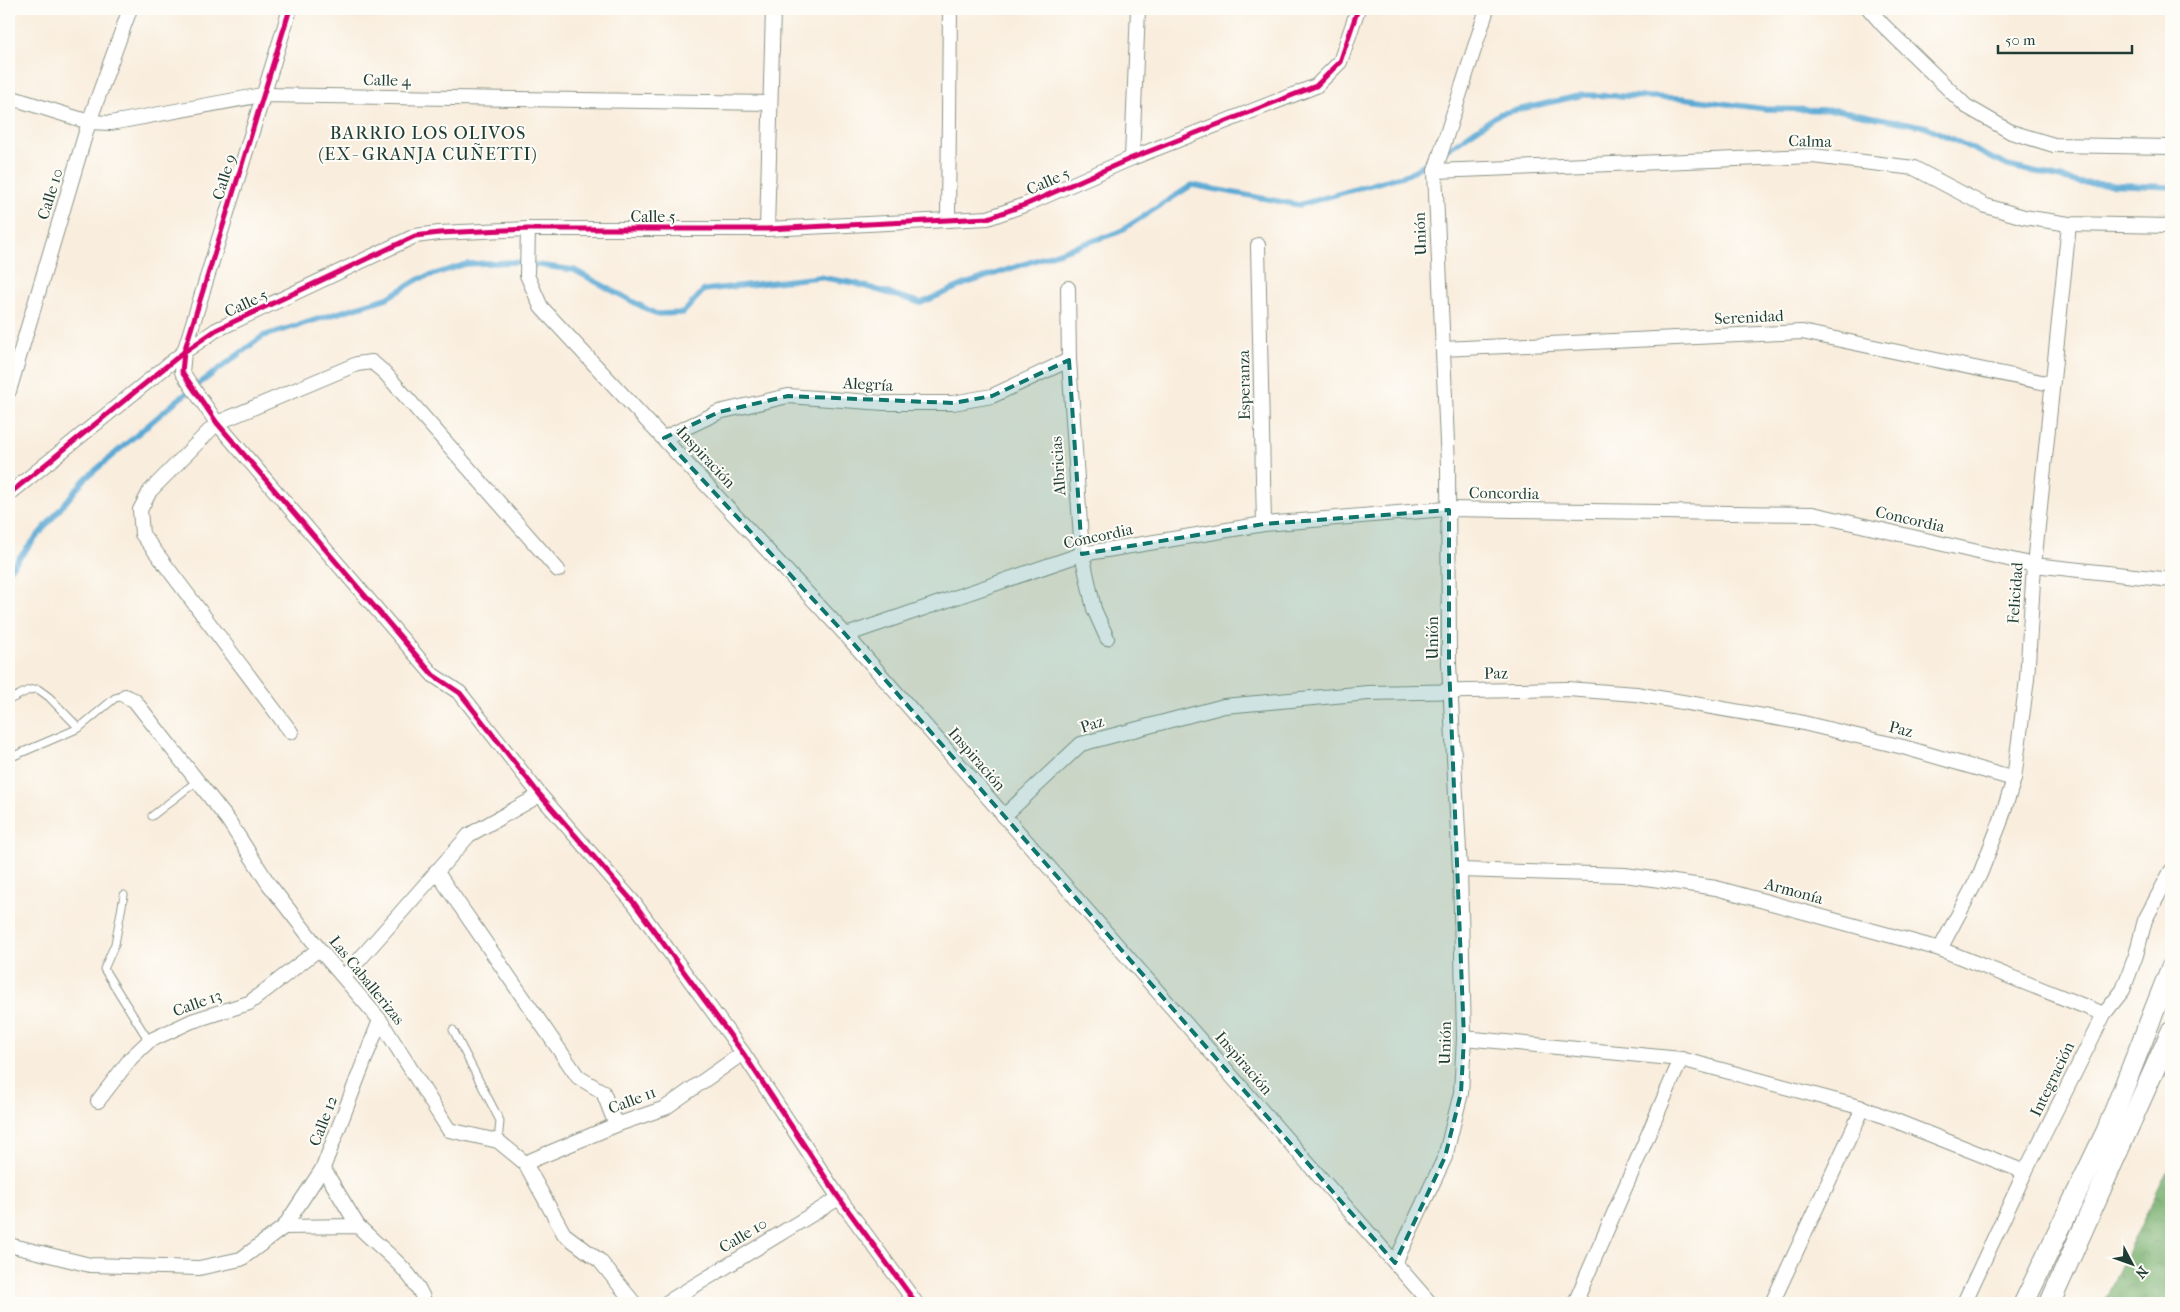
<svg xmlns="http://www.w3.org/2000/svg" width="2180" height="1312" font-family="'IM FELL French Canon',serif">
	<defs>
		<pattern id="forest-crowns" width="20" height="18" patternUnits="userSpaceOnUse" patternTransform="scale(1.25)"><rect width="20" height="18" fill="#76ae6c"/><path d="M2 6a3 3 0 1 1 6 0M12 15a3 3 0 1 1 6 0" fill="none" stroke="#608f5a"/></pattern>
	</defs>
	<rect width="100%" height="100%" fill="#fdfcf7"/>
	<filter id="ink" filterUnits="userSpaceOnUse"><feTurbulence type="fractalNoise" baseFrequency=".02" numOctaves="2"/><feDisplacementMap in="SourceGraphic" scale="10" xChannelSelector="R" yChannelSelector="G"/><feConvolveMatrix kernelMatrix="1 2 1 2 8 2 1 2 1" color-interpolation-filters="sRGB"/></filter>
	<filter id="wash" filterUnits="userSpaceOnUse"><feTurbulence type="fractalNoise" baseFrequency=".0096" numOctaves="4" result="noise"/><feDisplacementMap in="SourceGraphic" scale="20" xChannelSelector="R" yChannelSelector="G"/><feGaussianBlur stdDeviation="1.12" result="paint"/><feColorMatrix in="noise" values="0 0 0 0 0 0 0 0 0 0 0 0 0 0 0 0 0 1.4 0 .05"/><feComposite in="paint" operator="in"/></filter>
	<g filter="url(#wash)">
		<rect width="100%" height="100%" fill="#f9eddd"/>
		<path fill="url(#forest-crowns)" stroke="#4a7650" d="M2171,1163V1303H2103Z"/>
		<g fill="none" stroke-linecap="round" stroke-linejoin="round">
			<g stroke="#5ba9d4" stroke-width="5.5">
				<path d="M1445,151L1499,114L1583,95L1682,98L1766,109L1837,110L1927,127L2008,166L2082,183L2171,187"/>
				<path d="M9,570L85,479L175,402L263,336L387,298L419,279L466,264L515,262L574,270L656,314L683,313L704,290L819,277L854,283L921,303L965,284L1119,232L1192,185L1299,205L1409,174L1437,156"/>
			</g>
		</g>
	</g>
	<g filter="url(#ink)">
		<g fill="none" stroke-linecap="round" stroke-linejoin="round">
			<g stroke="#8c9588" stroke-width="9">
				<g id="service">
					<path d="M9,700L29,690L38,689L49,697L79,728"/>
					<path d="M9,758L79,728L115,698L125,696"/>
					<path d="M152,816L197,781"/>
					<path d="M124,895L115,944L104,969L149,1041"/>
					<path d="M453,1030L500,1121L498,1141"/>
				</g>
			</g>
			<g stroke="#8c9588" stroke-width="16">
				<g id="minor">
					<path d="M290,9L184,352L182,372L217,423L433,675L460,693L540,795L634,903L743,1053L839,1198L916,1303"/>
					<path d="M1869,9L1883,25L1966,106L2011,132L2054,145L2171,147"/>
					<path d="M9,97L89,122L111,123L262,95L770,103"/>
					<path d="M1132,158L1138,9"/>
					<path d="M1435,171L1813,156L1914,168L1986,206L2024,217L2069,224L2171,226"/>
					<path d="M948,220L950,9"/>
					<path d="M528,229L527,275L541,307L846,635L1430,1303"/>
					<path d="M767,229L773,9"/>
					<path d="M1258,245L1264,524"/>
					<path d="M1068,288L1069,360L1082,554L1094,609L1107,638"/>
					<path d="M1443,349L1802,332L2051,384"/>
					<path d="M9,391L89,122L130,9"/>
					<path d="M664,438L719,412L788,396L884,403H953L992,396L1069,360"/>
					<path d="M9,494L184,352L216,330L415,236L439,233L528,229H767L988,218L1027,204L1132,158L1316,86L1340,62L1358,9"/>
					<path d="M846,635L1082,554L1264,524L1446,509L1813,514L2034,565L2171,580"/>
					<path d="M125,696L134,700L228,820L268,883L319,949L380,1020L449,1130L498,1141L525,1163L564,1234L600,1261L634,1303"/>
					<path d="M291,732L142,534L140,510L150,491L217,423L357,364L372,362L385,373L558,570"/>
					<path d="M1004,816L1081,744L1224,706L1368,693L1567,689L1636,694L1799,722L1903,747L2014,779"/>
					<path d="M1460,870L1625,875L1716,888L1940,949L2104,1014"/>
					<path d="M436,871L578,1077L603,1092L616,1125"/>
					<path d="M1940,949L1980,874L2000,823L2014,779L2027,679L2034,565L2069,224"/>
					<path d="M344,977L469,835L540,795"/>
					<path d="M1464,1038L1681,1059L1863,1108L2025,1172"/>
					<path d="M98,1101L131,1058L149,1041L192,1021L249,1003L319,949"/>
					<path d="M525,1163L616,1125L665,1108L743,1053"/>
					<path d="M323,1168L358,1226"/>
					<path d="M284,1227L323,1168L380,1020"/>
					<path d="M9,1245L90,1265L199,1268L241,1259L284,1227L358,1226C381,1249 415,1272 425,1303"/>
					<path d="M1395,1263L1445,1157L1461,1093L1464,1038L1460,870L1449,664L1448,465L1435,171L1487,9"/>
					<path d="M666,1303L839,1198"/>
					<path d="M1575,1303L1681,1059"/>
					<path d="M1772,1303L1863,1108"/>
					<path d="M1964,1303L2025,1172L2104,1014L2123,990L2136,955L2145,920L2171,871"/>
				</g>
			</g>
			<g stroke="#8c9588" stroke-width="22">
				<g id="secondary">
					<path d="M2024,1303L2107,1130L2171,968"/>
					<path d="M2050,1303L2171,1032"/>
				</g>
			</g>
			<use href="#service" stroke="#fff" stroke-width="7"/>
			<use href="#minor" stroke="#fff" stroke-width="14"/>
			<use href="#secondary" stroke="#fff" stroke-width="20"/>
			<g stroke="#fdfcf7" stroke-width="8">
				<g id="cycleway">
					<path d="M290,9L184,352L182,372L217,423L433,675L460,693L540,795L634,903L743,1053L839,1198L916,1303"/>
					<path d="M9,494L184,352L216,330L415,236L439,233L528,229H767L988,218L1027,204L1132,158L1316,86L1340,62L1358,9"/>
				</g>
			</g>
			<use href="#cycleway" stroke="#d6006c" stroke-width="5"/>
		</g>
	</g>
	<path fill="#0f766e" fill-opacity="0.2" stroke="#0f766e" stroke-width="4" stroke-dasharray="10 6" stroke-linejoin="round" d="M1069,360L1082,554L1264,524L1449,510V664L1464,1038L1461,1093L1445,1157L1395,1263L846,635L664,438L719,412L788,396L953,403L992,396Z"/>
	<g text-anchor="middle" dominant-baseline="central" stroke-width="4" stroke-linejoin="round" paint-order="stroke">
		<g font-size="16" fill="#1f3d34" stroke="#fdfcf7">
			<text transform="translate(387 80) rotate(1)">Calle 4</text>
			<text transform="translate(1810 141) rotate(1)">Calma</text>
			<text transform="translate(224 177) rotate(-73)">Calle 9</text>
			<text transform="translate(1048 181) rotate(-24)">Calle 5</text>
			<text transform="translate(50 194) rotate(-73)">Calle 10</text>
			<text x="653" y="216">Calle 5</text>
			<text transform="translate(1420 234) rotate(-92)">Unión</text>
			<text transform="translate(246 303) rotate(-25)">Calle 5</text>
			<text transform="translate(1749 317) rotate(-3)">Serenidad</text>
			<text transform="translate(868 384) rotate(3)">Alegría</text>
			<text transform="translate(1244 385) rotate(-91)">Esperanza</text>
			<text transform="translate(706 457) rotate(47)">Inspiración</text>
			<text transform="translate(1058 466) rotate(-94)">Albricias</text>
			<text transform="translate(1504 493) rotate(1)">Concordia</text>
			<text transform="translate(1910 519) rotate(13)">Concordia</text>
			<text transform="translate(1098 536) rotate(-12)">Concordia</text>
			<text transform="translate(2015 593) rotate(-86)">Felicidad</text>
			<text transform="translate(1432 638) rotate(-90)">Unión</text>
			<text transform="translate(1496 673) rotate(-1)">Paz</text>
			<text transform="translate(1092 724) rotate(-18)">Paz</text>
			<text transform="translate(1901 729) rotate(14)">Paz</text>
			<text transform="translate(977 759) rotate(49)">Inspiración</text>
			<text transform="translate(1794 891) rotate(15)">Armonía</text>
			<text transform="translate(367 980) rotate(51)">Las Caballerizas</text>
			<text transform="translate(197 1003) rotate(-20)">Calle 13</text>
			<text transform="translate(1445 1043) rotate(-89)">Unión</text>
			<text transform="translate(1244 1063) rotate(49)">Inspiración</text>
			<text transform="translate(2052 1079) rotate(-64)">Integración</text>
			<text transform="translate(632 1100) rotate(-21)">Calle 11</text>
			<text transform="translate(323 1121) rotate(-69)">Calle 12</text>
			<text transform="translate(743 1235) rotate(-31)">Calle 10</text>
		</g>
		<g font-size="18" letter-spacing="1" fill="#1f3d34" stroke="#fdfcf7">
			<text x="428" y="133">BARRIO LOS OLIVOS<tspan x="428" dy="21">(EX- GRANJA CUÑETTI)</tspan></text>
		</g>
	</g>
	<rect width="2180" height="1312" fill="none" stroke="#fdfcf7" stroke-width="30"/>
	<g transform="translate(2132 1264) rotate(131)" stroke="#fdfcf7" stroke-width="4" paint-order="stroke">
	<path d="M0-4L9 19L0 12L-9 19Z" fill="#1f3d34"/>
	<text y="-8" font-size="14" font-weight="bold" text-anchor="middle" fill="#1f3d34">N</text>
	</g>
	<path d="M1998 45v8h134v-8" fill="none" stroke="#1f3d34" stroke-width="2.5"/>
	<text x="2005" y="45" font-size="15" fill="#1f3d34" stroke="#fdfcf7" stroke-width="4" paint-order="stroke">50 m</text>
</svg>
